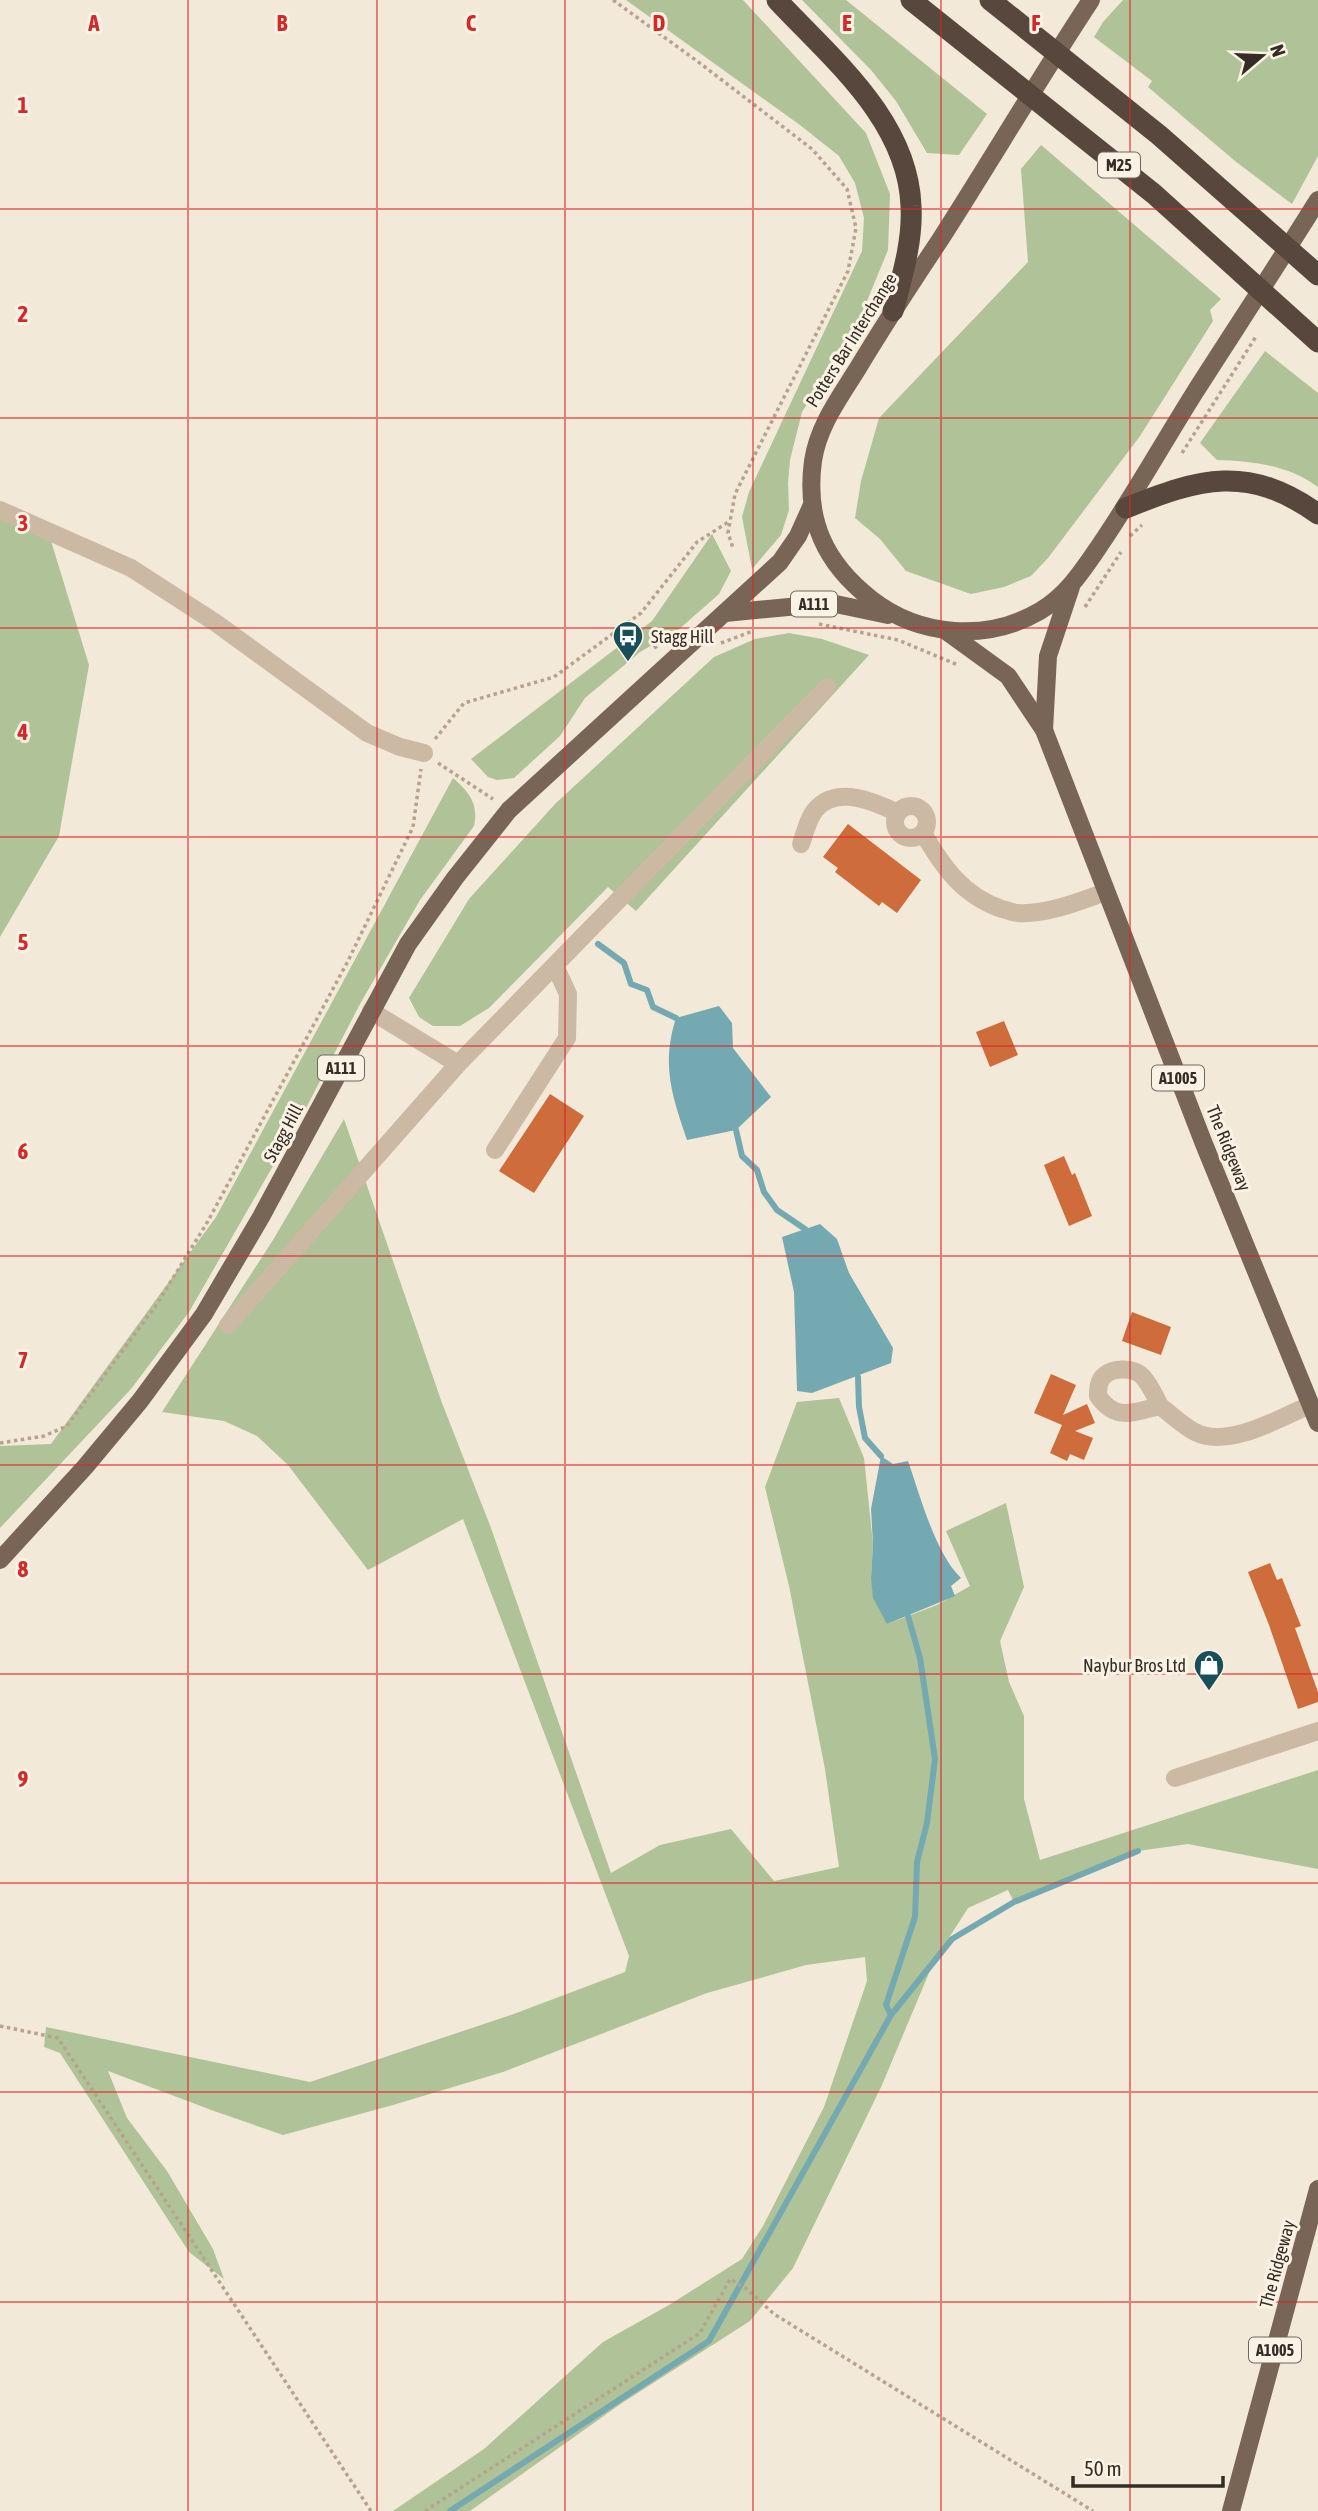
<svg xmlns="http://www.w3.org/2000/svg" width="1318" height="2511" font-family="'Asap Condensed',sans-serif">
	<rect width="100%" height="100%" fill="#f3e9d8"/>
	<g fill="#b0c297">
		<path d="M626,0H743L866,133L890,194L888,250L855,330L802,412L790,460L788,483L789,510L781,535L752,569L742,517L749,492L862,251L864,218L855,183L839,156L800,125Z"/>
		<path d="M802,0H846L987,114L959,155L927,153L896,101L871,70Z"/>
		<path d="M1123,0H1318V156L1292,204L1235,161L1148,87L1152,81L1094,37L1103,22Z"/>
		<path d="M1041,145L1221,299L1210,310L1213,321L1140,436L1048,558L1031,576L1004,587L971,594L906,571L880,539L855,518L861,481L879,418L1028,262L1021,169Z"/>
		<path d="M1265,351L1318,393V487C1289,465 1252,461 1217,460L1200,443Z"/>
		<path d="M0,512L51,541L89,665L59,836L0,937Z"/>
		<path d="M712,534L731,571L719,594L678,630L640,652L585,698L560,736L514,778L497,780L488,777L471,759L652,621Z"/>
		<path d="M789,633L822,639L869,655L636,911L608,887L489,1008L460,1026H433L419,1017L409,998L469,899L555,804L714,657L755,639Z"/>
		<path d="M453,778C469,792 479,804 474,826L420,900L360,1004L304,1112L189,1312L131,1389L0,1528V1446L51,1444L216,1217Z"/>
		<path d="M344,1119L442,1403L491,1528L611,1873L660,1845L731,1829L774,1881L839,1867L825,1769L789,1586L765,1487L797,1402L839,1398L864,1458L873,1544L871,1578L887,1624L937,1605L970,1586L946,1531L1006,1503L1024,1587L1000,1641L1009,1682L1024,1716V1799L1040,1860L1318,1770V1869L1188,1844L1138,1851L1014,1902L1008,1890L968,1908L934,1961L882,2085L793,2268L750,2321L622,2403L470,2511H393L484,2449L603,2342L669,2305L742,2259L763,2226L824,2107L867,1981L865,1957L806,1965L707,1993L503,2072L393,2105L283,2135L214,2111L108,2071L127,2118L167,2171L213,2249L224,2279L189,2252L60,2053L44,2047L46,2027L310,2082L511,2015L625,1972L629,1956L463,1519L368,1570L288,1465L257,1436L224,1421L162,1412L273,1240Z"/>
	</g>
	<g fill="#75a9b2">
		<path d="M719,1006L732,1023L733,1048L771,1097L736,1130L687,1140C672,1096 661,1065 676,1018Z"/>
		<path d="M820,1224L837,1239L849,1273L893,1348L891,1363L812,1393L797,1391L794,1292L782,1237Z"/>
		<path d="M881,1456L893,1464L908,1461C920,1495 935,1553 961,1578L951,1586L955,1596L887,1624L873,1598L871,1578L873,1544L871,1509Z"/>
	</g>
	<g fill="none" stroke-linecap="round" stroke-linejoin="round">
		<g stroke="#75a9b2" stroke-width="6">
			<path d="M598,944L624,963L631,984L647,990L653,1007L676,1018"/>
			<path d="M736,1130L742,1156L757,1170L764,1192L777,1210L805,1229"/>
			<path d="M858,1377L859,1407L865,1438L881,1456"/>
			<path d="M891,2015L886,2005L915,1917L917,1862L927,1823L935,1759L920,1658L908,1616"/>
			<path d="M450,2511L709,2341L891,2015L952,1939L1014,1902L1138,1851"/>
		</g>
	</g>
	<g fill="#ce6c3b">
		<path d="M848,824L921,880L897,913L882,902L879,906L835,872L838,868L823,857Z"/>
		<path d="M1004,1021L1018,1055L990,1067L976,1032Z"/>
		<path d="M550,1094L584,1116L534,1193L499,1171Z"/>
		<path d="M1064,1156L1072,1175L1075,1173L1092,1216L1069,1226L1044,1165Z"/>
		<path d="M1132,1312L1171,1327L1161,1355L1122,1341Z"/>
		<path d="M1051,1374L1076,1385L1063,1415L1087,1404L1095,1423L1075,1431L1093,1438L1084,1460L1070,1454L1067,1461L1050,1453L1062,1425L1034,1413Z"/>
		<path d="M1270,1563L1277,1580L1282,1578L1301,1626L1295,1628L1318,1692V1702L1298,1709L1269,1625L1248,1572Z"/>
	</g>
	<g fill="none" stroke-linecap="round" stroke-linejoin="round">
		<g stroke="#b7a38d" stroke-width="3.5" stroke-dasharray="3.5 3.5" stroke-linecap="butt">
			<path d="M613,0L697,61L812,149L847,189L856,228L848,271L735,494L728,533L733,548"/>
			<path d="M1182,453L1257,335"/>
			<path d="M1130,536L1142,525"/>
			<path d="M1085,607L1121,552"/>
			<path d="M819,624L898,640L958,665"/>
			<path d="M721,643L753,631"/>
			<path d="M654,648L661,643"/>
			<path d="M435,739L464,703L554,677L641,613L697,542L730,521"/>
			<path d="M438,763L493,799"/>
			<path d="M0,1443L44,1436L67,1426L157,1304L208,1221L348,961L413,827L421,769"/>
			<path d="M0,2026L58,2038L371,2511"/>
			<path d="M425,2511L700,2333L730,2279L747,2289L774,2314L1093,2511"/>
		</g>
		<g stroke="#cbb9a3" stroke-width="18">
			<path d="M0,510L131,568L216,623L367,733L400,747L424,753"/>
			<circle cx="911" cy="822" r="16"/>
			<path d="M923,833C943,867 963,896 1002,909C1007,910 1013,913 1018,913C1047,915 1079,901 1106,892"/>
			<path d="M801,844C805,833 808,818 816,809C838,785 875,802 898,813"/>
			<path d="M371,1011L458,1064"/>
			<path d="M495,1150L567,1038L568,994L555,966"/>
			<path d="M228,1325L458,1064L827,687"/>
			<path d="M1160,1406C1155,1396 1150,1384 1142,1376C1134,1368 1114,1367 1105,1375C1098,1380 1098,1389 1098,1396C1116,1422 1133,1412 1160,1406C1171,1414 1183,1426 1195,1432C1228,1449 1280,1418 1310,1405"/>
			<path d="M1175,1778L1318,1731"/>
		</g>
		<g stroke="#796556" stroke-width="18">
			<path d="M1091,0C1039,79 991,160 940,240C912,282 884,325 858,368C840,397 818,426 813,461C805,520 825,563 871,599C920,637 987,642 1040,611C1067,595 1083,570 1100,545C1134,495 1163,443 1195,392C1236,328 1278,264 1318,200"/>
			<path d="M725,613L831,603L888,615"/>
			<path d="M946,631L1008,676L1044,730L1204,1144L1318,1423"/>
			<path d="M1044,730L1048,656L1071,587"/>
			<path d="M0,1560L85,1467L140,1401L204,1314L261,1217L408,944L455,878L509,810L780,562L798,536L811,507"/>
			<path d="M1231,2511L1318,2189"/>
		</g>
		<g stroke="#57473c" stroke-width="21">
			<path d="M777,0C831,58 908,120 911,206C913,241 902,277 893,311"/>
			<path d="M911,0L1154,194L1318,342"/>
			<path d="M990,0L1159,135L1318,275"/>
			<path d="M1126,508C1200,478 1248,464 1318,514"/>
		</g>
	</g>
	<path fill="none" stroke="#d62828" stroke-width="2" stroke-opacity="0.55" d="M188,0V2511M377,0V2511M565,0V2511M753,0V2511M941,0V2511M1130,0V2511M0,209H1318M0,418H1318M0,628H1318M0,837H1318M0,1046H1318M0,1256H1318M0,1465H1318M0,1674H1318M0,1883H1318M0,2092H1318M0,2302H1318"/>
	<defs>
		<g id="bus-pin" transform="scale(1.575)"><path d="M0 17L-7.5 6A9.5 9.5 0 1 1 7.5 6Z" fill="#194f5a" stroke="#faf2e4"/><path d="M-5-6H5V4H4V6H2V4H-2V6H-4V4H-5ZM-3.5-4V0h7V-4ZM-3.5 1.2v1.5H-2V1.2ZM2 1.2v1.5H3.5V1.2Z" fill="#fff"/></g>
		<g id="shop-pin" transform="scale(1.575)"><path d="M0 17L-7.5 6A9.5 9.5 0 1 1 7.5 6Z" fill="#194f5a" stroke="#faf2e4"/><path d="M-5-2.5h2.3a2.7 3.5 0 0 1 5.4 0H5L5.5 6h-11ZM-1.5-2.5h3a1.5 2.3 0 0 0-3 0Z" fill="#fff"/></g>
	</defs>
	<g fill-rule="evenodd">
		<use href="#bus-pin" x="628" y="636"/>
		<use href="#shop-pin" x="1209" y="1665"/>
	</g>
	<g text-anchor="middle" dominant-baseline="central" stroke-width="6" stroke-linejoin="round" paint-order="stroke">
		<g fill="#faf2e4" stroke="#71675f" stroke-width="2">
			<rect x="1098" y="152.5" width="42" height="25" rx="5"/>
			<rect x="791" y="591.5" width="46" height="25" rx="5"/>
			<rect x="318" y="1055.5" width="46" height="25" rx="5"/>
			<rect x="1152" y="1065.5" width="52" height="25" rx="5"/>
			<rect x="1249" y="2337.5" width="52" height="25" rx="5"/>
		</g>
		<g font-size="16" font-weight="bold" fill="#362c26">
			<text x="1119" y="165">M25</text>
			<text x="814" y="604">A111</text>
			<text x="341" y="1068">A111</text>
			<text x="1178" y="1078">A1005</text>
			<text x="1275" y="2350">A1005</text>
		</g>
		<g font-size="18" fill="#362c26" stroke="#faf2e4">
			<text transform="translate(851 340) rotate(-58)">Potters Bar Interchange</text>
			<text transform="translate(283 1133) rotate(-62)">Stagg Hill</text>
			<text transform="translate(1229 1148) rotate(68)">The Ridgeway</text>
			<text transform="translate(1277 2264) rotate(-75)">The Ridgeway</text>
		</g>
		<g font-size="18" fill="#362c26" stroke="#faf2e4" text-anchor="start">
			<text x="651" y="636">Stagg Hill</text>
			<text x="1186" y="1665" text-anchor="end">Naybur Bros Ltd</text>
		</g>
	</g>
	<g font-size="23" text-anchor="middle" font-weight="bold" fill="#d62828" stroke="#faf2e4" stroke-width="6" stroke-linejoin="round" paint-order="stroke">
		<text x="94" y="31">A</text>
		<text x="282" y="31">B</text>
		<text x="471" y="31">C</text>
		<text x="659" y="31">D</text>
		<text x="847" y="31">E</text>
		<text x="1036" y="31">F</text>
		<text x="23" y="113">1</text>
		<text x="23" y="322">2</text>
		<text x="23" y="531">3</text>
		<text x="23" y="740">4</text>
		<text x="23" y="950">5</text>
		<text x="23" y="1159">6</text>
		<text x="23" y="1368">7</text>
		<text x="23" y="1577">8</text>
		<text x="23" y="1787">9</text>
	</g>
	<g transform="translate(1262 56) rotate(71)" stroke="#faf2e4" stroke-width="5" paint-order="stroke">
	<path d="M0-5L12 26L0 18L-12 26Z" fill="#362c26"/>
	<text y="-10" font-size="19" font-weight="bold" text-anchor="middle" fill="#362c26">N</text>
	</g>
	<path d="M1073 2476v10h150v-10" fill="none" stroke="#362c26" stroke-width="3.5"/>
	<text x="1084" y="2476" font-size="21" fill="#362c26" stroke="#faf2e4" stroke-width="5" paint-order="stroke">50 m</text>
</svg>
